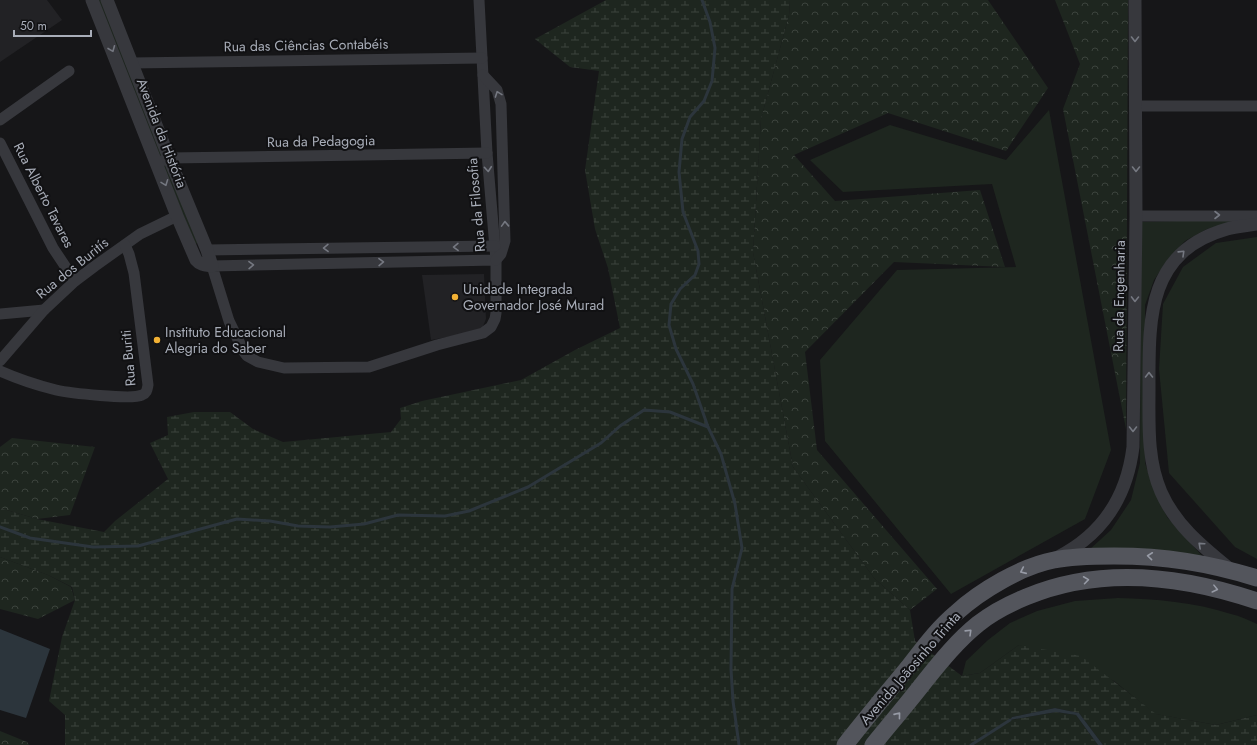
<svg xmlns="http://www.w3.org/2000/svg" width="1257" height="745" font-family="Jost,sans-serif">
	<defs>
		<pattern id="forest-crowns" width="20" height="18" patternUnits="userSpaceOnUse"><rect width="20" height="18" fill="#1e261f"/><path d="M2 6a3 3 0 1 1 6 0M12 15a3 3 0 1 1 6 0" fill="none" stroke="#3c433d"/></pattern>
		<pattern id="wetland-marsh" width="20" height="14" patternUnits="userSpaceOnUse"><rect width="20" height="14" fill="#1e261f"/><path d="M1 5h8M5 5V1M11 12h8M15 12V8" fill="none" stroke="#3c433d"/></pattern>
	</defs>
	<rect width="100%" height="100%" fill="#161618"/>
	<g fill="#222225">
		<path d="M0,0H47L62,20L0,62Z"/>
		<path d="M484,274L486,319L481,331L431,340L422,275Z"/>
	</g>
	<g fill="#1e261f">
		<path d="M95,0H102L198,243L195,244Z"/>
		<path d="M1049,110L1111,450L1085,519L951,594L825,441L820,360L897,270L1016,267L992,184L843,192L810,160L890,125L1006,160Z"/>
		<path d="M1247,219L1207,229L1185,241L1168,259L1154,280L1145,305V463L1153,487L1167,517L1204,558L1089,550L1111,530L1131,500L1140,463L1141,222Z"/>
		<path d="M1257,237V559L1235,547L1169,473L1159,369L1163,304L1183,267L1216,243Z"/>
		<path d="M1118,598C1156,599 1194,602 1231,614C1240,616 1248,620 1257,624V715L1216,725L1155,714L1114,681L1019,645L980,673L962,676L966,661L988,640L1010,623L1037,611L1075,601Z"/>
	</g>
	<g fill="url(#forest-crowns)">
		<path d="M790,0H988L1048,88L1006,151L888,113L794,155L835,201L980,190L1005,267L894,262L805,352L817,450L937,589L910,610L874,578L793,467L753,252L761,119L789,15Z"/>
		<path d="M1055,0H1128L1126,429L1063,109L1080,64Z"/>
		<path d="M12,438L95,447L70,515L37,519L0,508V447Z"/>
		<path d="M0,557L48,575L71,587L75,600L38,619L0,609Z"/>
		<path d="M0,731L27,742L29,745H0Z"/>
	</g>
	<path fill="url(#wetland-marsh)" d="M606,0H790L789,15L761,119L753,252L793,467L874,578L910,610L915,641L962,676L980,673L1019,645L1081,656L1156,714L1216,725L1257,715V745H1103L1079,713L1055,708L1012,717L1011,720L1056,712L1076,715L1098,745H65V715L49,701L62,637L75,600L72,587L48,575L0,557V508L37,519L104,532L115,521L168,479L150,443L168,435L167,417L194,412H230L253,429L283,442L391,432L401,419L400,408L422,401L521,380L575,350L620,328L608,268L595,229L585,170L599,71L570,67L535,39Z"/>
	<g fill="#2c353c">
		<path d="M0,629L50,649L26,718L0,710Z"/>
		<path d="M1055,708L1079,713L1103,745H1098L1076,715L1056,712L1010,720L1012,717Z"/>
	</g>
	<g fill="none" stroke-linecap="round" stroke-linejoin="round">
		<g stroke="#2c353c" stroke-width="3">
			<path d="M702,0L710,22L715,48L712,81L704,101L690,117L682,139L679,172L683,212L698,251L699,264L695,275L680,289L671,304L669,325L676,349L693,384L708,427"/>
			<path d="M0,527L30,538L93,547L138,546L237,519L270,521L298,526L330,527L364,524L398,515L445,516L469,511L528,487L601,443L620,426L644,410L670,412L708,427L721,454L735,504L742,548L732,589L731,669L733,701L739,745"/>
			<path d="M971,745L1010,720"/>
		</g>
		<g stroke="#37383d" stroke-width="11">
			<path d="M479,0L487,153L496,260V313L495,319L491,327L483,333L437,345L369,367L284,368L258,362L247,356L244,352L229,321L212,266L496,260"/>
			<path d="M131,63L482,58"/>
			<path d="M483,75L497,90L501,104L505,241L501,254L496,260"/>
			<path d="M1136,106H1257"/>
			<path d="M0,120L69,71"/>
			<path d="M0,143L53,248L75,281"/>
			<path d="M157,163L169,158L487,153"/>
			<path d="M1136,216H1257"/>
			<path d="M207,250L495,246"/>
			<path d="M0,314L44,310"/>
			<path d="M0,361L44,310L75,281L95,266L140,234L177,216"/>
			<path d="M0,371C18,379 36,385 56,390C69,393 132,400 142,395C147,393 147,390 148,385L134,273L129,254L125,245"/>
		</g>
		<g stroke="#37383d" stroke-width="13">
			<path d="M92,0L177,216L196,260C200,265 206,265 212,266L207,250L169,158L107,0"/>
			<path d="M1058,557C1103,534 1127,496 1133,447L1136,216L1135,0"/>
			<path d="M1231,570C1203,547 1176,526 1161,492C1147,460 1149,424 1149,390C1149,320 1146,252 1227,229C1237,226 1247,226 1257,224"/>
		</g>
		<g stroke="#53555c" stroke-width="17">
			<path d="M845,745C866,718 888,692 910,665C924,647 938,628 956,613C980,591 1022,566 1054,560C1073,556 1094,556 1114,556C1165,556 1208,563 1257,578"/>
			<path d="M873,745C890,724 908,703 925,681C941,661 958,640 978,624C993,612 1009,604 1026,597C1100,566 1183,576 1257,601"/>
		</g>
	</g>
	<defs><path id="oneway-chevron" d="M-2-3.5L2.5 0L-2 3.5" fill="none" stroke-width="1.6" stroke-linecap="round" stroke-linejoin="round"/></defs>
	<g stroke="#757881">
		<use href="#oneway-chevron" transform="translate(1135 39) rotate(90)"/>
		<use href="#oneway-chevron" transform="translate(112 49) rotate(68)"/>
		<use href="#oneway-chevron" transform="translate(498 94) rotate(-110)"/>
		<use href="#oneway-chevron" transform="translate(488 169) rotate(85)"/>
		<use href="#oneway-chevron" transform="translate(1136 169) rotate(90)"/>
		<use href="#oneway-chevron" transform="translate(165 183) rotate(69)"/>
		<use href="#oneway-chevron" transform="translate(1217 215)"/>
		<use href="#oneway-chevron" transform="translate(505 224) rotate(-92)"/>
		<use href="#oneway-chevron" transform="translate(456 247) rotate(179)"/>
		<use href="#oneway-chevron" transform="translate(326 248) rotate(179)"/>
		<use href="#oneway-chevron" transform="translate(1182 253) rotate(-44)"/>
		<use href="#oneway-chevron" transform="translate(381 262) rotate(-1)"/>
		<use href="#oneway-chevron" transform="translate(251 265) rotate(-1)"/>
		<use href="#oneway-chevron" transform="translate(1135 299) rotate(91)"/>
		<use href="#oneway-chevron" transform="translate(1149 375) rotate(-90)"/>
		<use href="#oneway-chevron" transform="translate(1133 429) rotate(90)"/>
		<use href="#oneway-chevron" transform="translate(1201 545) rotate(-138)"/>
	</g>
	<g stroke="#979ba6">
		<use href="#oneway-chevron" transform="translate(1150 556) rotate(-174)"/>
		<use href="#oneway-chevron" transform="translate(1023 571) rotate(156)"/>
		<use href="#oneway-chevron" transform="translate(1086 580) rotate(-8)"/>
		<use href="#oneway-chevron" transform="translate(1215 589) rotate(14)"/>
		<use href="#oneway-chevron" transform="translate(969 632) rotate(-44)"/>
		<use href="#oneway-chevron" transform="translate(898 715) rotate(-51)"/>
	</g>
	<g fill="#f2b134" stroke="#111113" stroke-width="1.5">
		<circle cx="455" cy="297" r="4"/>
		<circle cx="157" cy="340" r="4"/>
	</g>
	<g text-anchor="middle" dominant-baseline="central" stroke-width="4" stroke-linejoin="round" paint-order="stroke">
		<g font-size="14" fill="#a8adb8" stroke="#111113">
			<text transform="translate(306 45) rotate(-1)">Rua das Ciências Contabéis</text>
			<text transform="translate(162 133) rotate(69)">Avenida da História</text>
			<text transform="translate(321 141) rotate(-1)">Rua da Pedagogia</text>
			<text transform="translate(44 195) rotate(63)">Rua Alberto Tavares</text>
			<text transform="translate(476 205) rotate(-95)">Rua da Filosofia</text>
			<text transform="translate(72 268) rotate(-39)">Rua dos Buritís</text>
			<text transform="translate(1119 296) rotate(-89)">Rua da Engenharia</text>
			<text transform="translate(128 358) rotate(-95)">Rua Buriti</text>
			<text transform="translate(910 668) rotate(-49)">Avenida Joãosinho Trinta</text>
		</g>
		<g font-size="14" fill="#a8adb8" stroke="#111113" text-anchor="start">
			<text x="463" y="289">Unidade Integrada<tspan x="463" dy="16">Governador José Murad</tspan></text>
			<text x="165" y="332">Instituto Educacional<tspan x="165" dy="16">Alegria do Saber</tspan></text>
		</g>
	</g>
	<path d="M14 30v6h77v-6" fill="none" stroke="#a8adb8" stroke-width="2"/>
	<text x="20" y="30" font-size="12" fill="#a8adb8" stroke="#111113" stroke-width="3" paint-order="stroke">50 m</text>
</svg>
